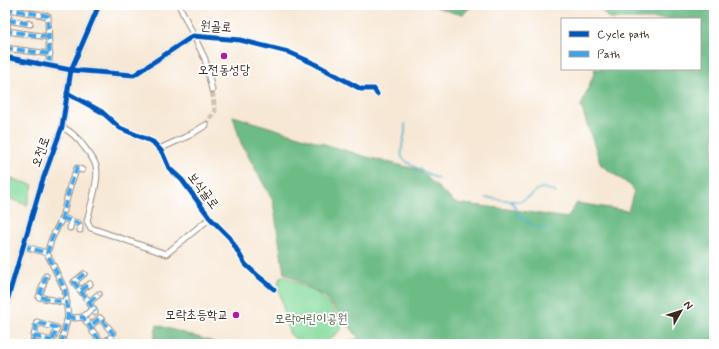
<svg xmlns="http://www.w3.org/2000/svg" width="719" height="349" font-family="Mynerve,'Poor Story',sans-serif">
	<rect width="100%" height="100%" fill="#fff"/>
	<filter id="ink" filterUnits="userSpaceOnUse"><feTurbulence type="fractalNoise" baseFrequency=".025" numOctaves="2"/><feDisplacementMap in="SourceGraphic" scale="8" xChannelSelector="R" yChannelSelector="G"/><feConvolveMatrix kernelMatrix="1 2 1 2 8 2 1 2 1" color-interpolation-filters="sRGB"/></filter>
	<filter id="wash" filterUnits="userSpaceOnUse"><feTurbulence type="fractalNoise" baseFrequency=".012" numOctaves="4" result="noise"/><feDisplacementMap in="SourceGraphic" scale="16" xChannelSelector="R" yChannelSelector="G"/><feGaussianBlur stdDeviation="0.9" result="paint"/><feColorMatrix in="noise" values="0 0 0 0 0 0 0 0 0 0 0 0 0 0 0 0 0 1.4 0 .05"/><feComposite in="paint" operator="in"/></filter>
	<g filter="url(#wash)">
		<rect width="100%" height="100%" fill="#f7e8d5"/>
		<g fill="#87dc9f" stroke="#61835e">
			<path d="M5,177L33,185L27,205L5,197Z"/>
			<path d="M284,276L319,294L329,304L342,322L341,330L323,344L299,342L289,333L278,285L280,277Z"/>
		</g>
		<g fill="#6dbc86" stroke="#547352">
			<path d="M435,5H473L463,14L454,13L434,6Z"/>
			<path d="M597,5H714V344H342L359,338L324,296L284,273L273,201L241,143L233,116L367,157L419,170L455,203L507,209L567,218L577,203L628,211L634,191L631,186L601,165L581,106L595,71L594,69H700V19H609Z"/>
			<path d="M157,325L220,344H153Z"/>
		</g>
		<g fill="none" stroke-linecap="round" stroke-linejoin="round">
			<g stroke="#49adc9" stroke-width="1.5">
				<path d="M405,124C407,138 399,144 402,158L411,165L438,179"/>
				<path d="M486,198C498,197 509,203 520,201C538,197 533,180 556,193"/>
				<path d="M511,201L515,207L516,214L536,227L547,228"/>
			</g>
		</g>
	</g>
	<g filter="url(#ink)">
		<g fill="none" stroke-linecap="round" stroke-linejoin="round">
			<path stroke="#d1c2b0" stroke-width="5" stroke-dasharray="5 2.5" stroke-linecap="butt" d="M206,125L215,111L212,90"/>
			<g stroke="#99897a" stroke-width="7">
				<g id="minor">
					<path d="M179,5L205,59L212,90"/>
					<path d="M8,20L30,24"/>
					<path d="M193,36L240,40L288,52L313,63L361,89H374L377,94"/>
					<path d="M48,37L7,31L9,9L48,16C48,33 50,49 49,66"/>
					<path d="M5,39L7,31"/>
					<path d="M5,48L50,54"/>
					<path d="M67,93L102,112L120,128L153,142L162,152L169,168L182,180L210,218L230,238L245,264L258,276L274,289"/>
					<path d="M62,127C72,132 78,138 85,148C89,153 94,159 96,166C100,177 90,208 87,221L91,228L166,254L210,218"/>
					<path d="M159,149L188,136L206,125"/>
					<path d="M62,218L78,223L80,226V230"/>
					<path d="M70,228L71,221"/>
					<path d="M23,246L47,253"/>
					<path d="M84,274L74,282L89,302L95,312"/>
					<path d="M46,276L39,297L67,303"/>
					<path d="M81,290L90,284"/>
					<path d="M89,302L99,294"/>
					<path d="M68,316L74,318L83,317L90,326L93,332L103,343L111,337L113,333L100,318L90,326"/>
					<path d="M83,317L93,309"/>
					<path d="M34,336L52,341"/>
					<path d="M33,344L34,336L37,322L57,328L51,344"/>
					<path d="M61,344L68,316L65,290L47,253L52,238L62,218L70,186L77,168L82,170"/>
				</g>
			</g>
			<g stroke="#99897a" stroke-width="8">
				<g id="tertiary">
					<path d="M5,57L71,70L134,75L193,36"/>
					<path d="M5,308L42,182L62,127L71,70L99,5"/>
				</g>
			</g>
			<use href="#minor" stroke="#fff" stroke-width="5"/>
			<use href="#tertiary" stroke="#fff" stroke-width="6"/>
			<g stroke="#3fa3ea" stroke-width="4" stroke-dasharray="8 4" stroke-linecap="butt">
				<path d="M8,20L30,24"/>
				<path d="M48,37L7,31L9,9L48,16C48,33 50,49 49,66"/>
				<path d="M5,39L7,31"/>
				<path d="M5,48L50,54"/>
				<path d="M62,218L78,223L80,226V230"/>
				<path d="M23,246L47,253"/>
				<path d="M84,274L74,282L89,302L95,312"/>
				<path d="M46,276L39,297L67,303"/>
				<path d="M81,290L90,284"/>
				<path d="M89,302L99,294"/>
				<path d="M68,316L74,318L83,317L90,326L93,332L103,343L111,337L113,333L100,318L90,326"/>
				<path d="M34,336L52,341"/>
				<path d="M33,344L34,336L37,322L57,328L51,344"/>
				<path d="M61,344L68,316L65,290L47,253L52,238L62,218L70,186L77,168L82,170"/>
			</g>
			<g stroke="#fff" stroke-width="8">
				<g id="cycleway">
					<path d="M5,57L71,70L134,75L193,36L240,40L288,52L313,63L361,89H374L377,94"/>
					<path d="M67,93L102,112L120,128L153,142L162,152L169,168L182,180L210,218L230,238L245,264L258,276L274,289"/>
					<path d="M5,308L42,182L62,127L71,70L99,5"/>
				</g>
			</g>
			<use href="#cycleway" stroke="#0057b8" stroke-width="5"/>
		</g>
	</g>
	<g fill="#b5179e" stroke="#fff" stroke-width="1.5">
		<circle cx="224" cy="56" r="4"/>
		<circle cx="236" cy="315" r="4"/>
	</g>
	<g text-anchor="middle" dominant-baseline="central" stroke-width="3.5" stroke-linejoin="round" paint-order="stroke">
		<g font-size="13" fill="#3b2a1e" stroke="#fff">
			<text transform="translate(216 27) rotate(4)">원골로</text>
			<text transform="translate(41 152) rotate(-70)">오전로</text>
			<text transform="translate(203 191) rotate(53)">보식골로</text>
		</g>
		<g font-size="13" fill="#3b2a1e" stroke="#fff">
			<text x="224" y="70">오전동성당</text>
			<text x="228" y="315" text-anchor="end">모락초등학교</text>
		</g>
		<g font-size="13" fill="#525f45" stroke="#fff">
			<text x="311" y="319">모락어린이공원</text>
		</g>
	</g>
	<rect width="719" height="349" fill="none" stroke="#fff" stroke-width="20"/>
	<rect x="561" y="18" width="140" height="52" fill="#ffffff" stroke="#b1aaa5"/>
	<rect x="569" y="31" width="20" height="6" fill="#0057b8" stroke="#b1aaa5"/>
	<text x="597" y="38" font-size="12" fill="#3b2a1e">Cycle path</text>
	<rect x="569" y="51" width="20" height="6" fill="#3fa3ea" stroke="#b1aaa5"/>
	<text x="597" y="58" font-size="12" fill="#3b2a1e">Path</text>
	<g transform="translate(681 311) rotate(51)" stroke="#ffffff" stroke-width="3" paint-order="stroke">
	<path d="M0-3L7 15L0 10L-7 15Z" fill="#3b2a1e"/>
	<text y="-6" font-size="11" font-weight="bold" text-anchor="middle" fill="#3b2a1e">N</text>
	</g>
</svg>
